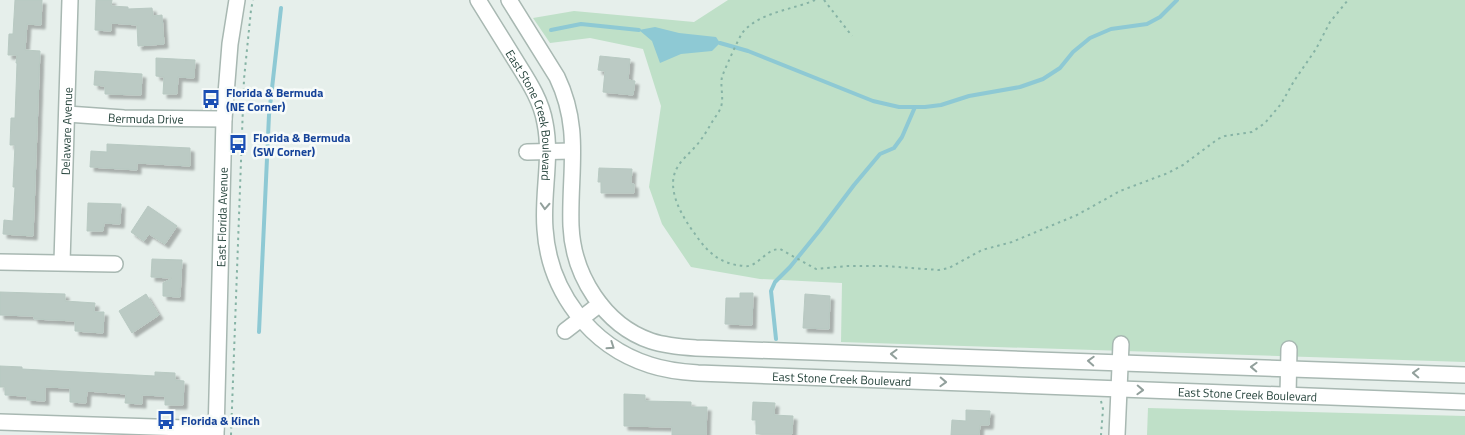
<svg xmlns="http://www.w3.org/2000/svg" width="1465" height="435" font-family="'Titillium Web',sans-serif">
	<defs>
		<filter id="shadow"><feDropShadow dx="4" dy="4" stdDeviation="1" flood-color="#0004"/></filter>
	</defs>
	<rect width="100%" height="100%" fill="#e6efeb"/>
	<g fill="#bfe0c8">
		<path d="M728,0H1465V362L841,342L842,283L760,279L691,267L662,224L649,187L661,106L643,49L590,38L550,43L533,18L574,11L694,22Z"/>
		<path d="M1148,408L1465,416V435H1147Z"/>
	</g>
	<path fill="#8ec9d4" d="M655,27L679,33L716,37L720,43L712,51L681,54L660,63L652,41L639,30Z"/>
	<g fill="none" stroke-linecap="round" stroke-linejoin="round">
		<g stroke="#8ec9d4" stroke-width="4">
			<path d="M551,30L581,24L639,30"/>
			<path d="M720,43L748,51L873,101L899,107H925L941,105L969,96L1020,87L1043,79L1060,68L1073,52L1090,38L1111,29L1147,24L1160,17L1177,0"/>
			<path d="M259,332L269,115L281,8"/>
			<path d="M776,339L771,291L775,282L790,267L820,230L854,185L880,154L894,148L902,137L915,107"/>
		</g>
	</g>
	<g fill="#bbcac4" stroke="#b8c9c2" filter="url(#shadow)">
		<path d="M15,0H42L41,25L27,24L25,50L40,51L33,236L3,234L4,220L13,221L15,187H13L15,145H10L11,118H15L17,63H16L17,55H8L9,34H13Z"/>
		<path d="M96,0H112L111,6L128,7V9L152,8L153,16L162,15L164,44L138,46L137,25L111,23V31L95,30Z"/>
		<path d="M600,56L630,59L628,80L635,81L633,95L603,92L605,71L598,70Z"/>
		<path d="M156,58L195,60L194,78L178,77L177,94H163L164,77L156,76Z"/>
		<path d="M95,71L142,74L141,95L105,94V86L94,85Z"/>
		<path d="M107,144L190,148V166L137,163V170L90,167L91,151L107,152Z"/>
		<path d="M599,168L632,169L631,184H634V193H601V182H598Z"/>
		<path d="M88,203L121,204L120,224L104,223L103,231H87Z"/>
		<path d="M148,206L177,226L165,244L149,234L144,241L131,232Z"/>
		<path d="M152,259L182,260L180,297L163,296V283L172,278L151,277Z"/>
		<path d="M0,292L65,294V301L95,303L94,312H104L103,333L75,331V321L34,319V316L0,315Z"/>
		<path d="M740,293H753L752,325L725,324L726,298H740Z"/>
		<path d="M146,294L159,315L132,333L119,311Z"/>
		<path d="M805,294L830,296L829,329L803,328Z"/>
		<path d="M0,366L22,367V369L155,376V372L175,373V380L184,381L183,405H165V396L142,395V404L125,403L126,394L87,391L86,403L70,402V388L45,387V401L27,400V396L5,395V387H0Z"/>
		<path d="M624,394L645,395V401L691,402V407H707L706,435H672V427L624,426Z"/>
		<path d="M753,402L775,403L774,415L793,416L792,434H756V420H752Z"/>
		<path d="M966,410L990,411L989,425H980L979,435H951L952,420L966,421Z"/>
	</g>
	<g fill="none" stroke-linecap="round" stroke-linejoin="round">
		<g stroke="#a8b8b2" stroke-width="18">
			<g id="minor">
				<path id="s1" d="M478,0C490,19 502,39 514,58C527,79 541,99 545,123C552,158 542,194 545,229C549,291 590,346 650,365C665,370 682,372 698,373L1465,402"/>
				<path d="M509,0L557,77C582,129 569,172 571,226C573,275 604,325 651,341C666,346 681,347 696,348L1465,375"/>
				<path id="s2" d="M67,114L124,118L224,119"/>
				<path d="M527,152L572,151"/>
				<path d="M0,262L115,264"/>
				<path id="s3" d="M62,262L70,0"/>
				<path d="M565,331L600,304"/>
				<path d="M1288,395L1289,349"/>
				<path d="M0,422L216,429"/>
				<path id="s4" d="M216,435L224,119L230,44L237,0"/>
				<path d="M1117,435L1121,344"/>
			</g>
		</g>
		<g stroke="#86b3a5" stroke-width="2" stroke-dasharray="2.5 4" stroke-linecap="butt">
			<path d="M815,0C792,10 760,12 743,32C740,35 723,73 722,77C720,87 724,97 721,107C719,113 714,118 711,124C706,132 701,141 694,148C688,155 681,160 677,168C665,189 683,218 695,234C708,253 720,264 744,266C758,268 765,249 780,249L816,269L848,266H885L939,270L949,268L982,250L1012,242L1077,215L1120,191L1168,173L1183,165L1218,139L1225,136L1252,132L1265,123L1281,104L1294,81L1316,49L1330,22L1348,0"/>
			<path d="M824,0L852,36"/>
			<path d="M1101,401L1103,409L1101,435"/>
			<path d="M231,435L244,79L251,10L253,0"/>
		</g>
		<use href="#minor" stroke="#fff" stroke-width="15"/>
	</g>
	<defs><path id="oneway-chevron" d="M-2-3.5L2.5 0L-2 3.5" fill="none" stroke-width="1.6" stroke-linecap="round" stroke-linejoin="round" transform="scale(1.25)"/></defs>
	<g stroke="#92a09c">
		<use href="#oneway-chevron" transform="translate(545 206) rotate(93)"/>
		<use href="#oneway-chevron" transform="translate(611 346) rotate(34)"/>
		<use href="#oneway-chevron" transform="translate(894 354) rotate(-178)"/>
		<use href="#oneway-chevron" transform="translate(1091 361) rotate(-177)"/>
		<use href="#oneway-chevron" transform="translate(1254 367) rotate(-178)"/>
		<use href="#oneway-chevron" transform="translate(1416 373) rotate(-178)"/>
		<use href="#oneway-chevron" transform="translate(943 382) rotate(2)"/>
		<use href="#oneway-chevron" transform="translate(1140 390) rotate(2)"/>
	</g>
	<defs>
		<g id="bus-bare" transform="scale(1.5)"><path d="M-5-6H5V4H4V6H2V4H-2V6H-4V4H-5ZM-3.5-4V0h7V-4ZM-3.5 1.2v1.5H-2V1.2ZM2 1.2v1.5H3.5V1.2Z" fill="#1a4fb4" stroke="#f7fbf9" stroke-width="2.5" paint-order="stroke"/></g>
	</defs>
	<g fill-rule="evenodd">
		<use href="#bus-bare" x="211" y="99"/>
		<use href="#bus-bare" x="238" y="144"/>
		<use href="#bus-bare" x="166" y="420"/>
	</g>
	<g text-anchor="middle" dominant-baseline="central" stroke-width="5" stroke-linejoin="round" paint-order="stroke">
		<g font-size="12" font-weight="bold" fill="#164399" stroke="#f7fbf9" text-anchor="start">
			<text x="226" y="92">Florida &amp; Bermuda<tspan x="226" dy="14">(NE Corner)</tspan></text>
			<text x="253" y="137">Florida &amp; Bermuda<tspan x="253" dy="14">(SW Corner)</tspan></text>
			<text x="181" y="420">Florida &amp; Kinch</text>
		</g>
		<g font-size="12" fill="#24423a" stroke="#f7fbf9">
			<text stroke="none"><textPath href="#s1" startOffset="129">East Stone Creek Boulevard</textPath></text>
			<text stroke="none"><textPath href="#s2" startOffset="79">Bermuda Drive</textPath></text>
			<text stroke="none"><textPath href="#s3" startOffset="131">Delaware Avenue</textPath></text>
			<text stroke="none"><textPath href="#s4" startOffset="218">East Florida Avenue</textPath></text>
			<text stroke="none"><textPath href="#s1" startOffset="622">East Stone Creek Boulevard</textPath></text>
			<text stroke="none"><textPath href="#s1" startOffset="1028">East Stone Creek Boulevard</textPath></text>
		</g>
	</g>
</svg>
